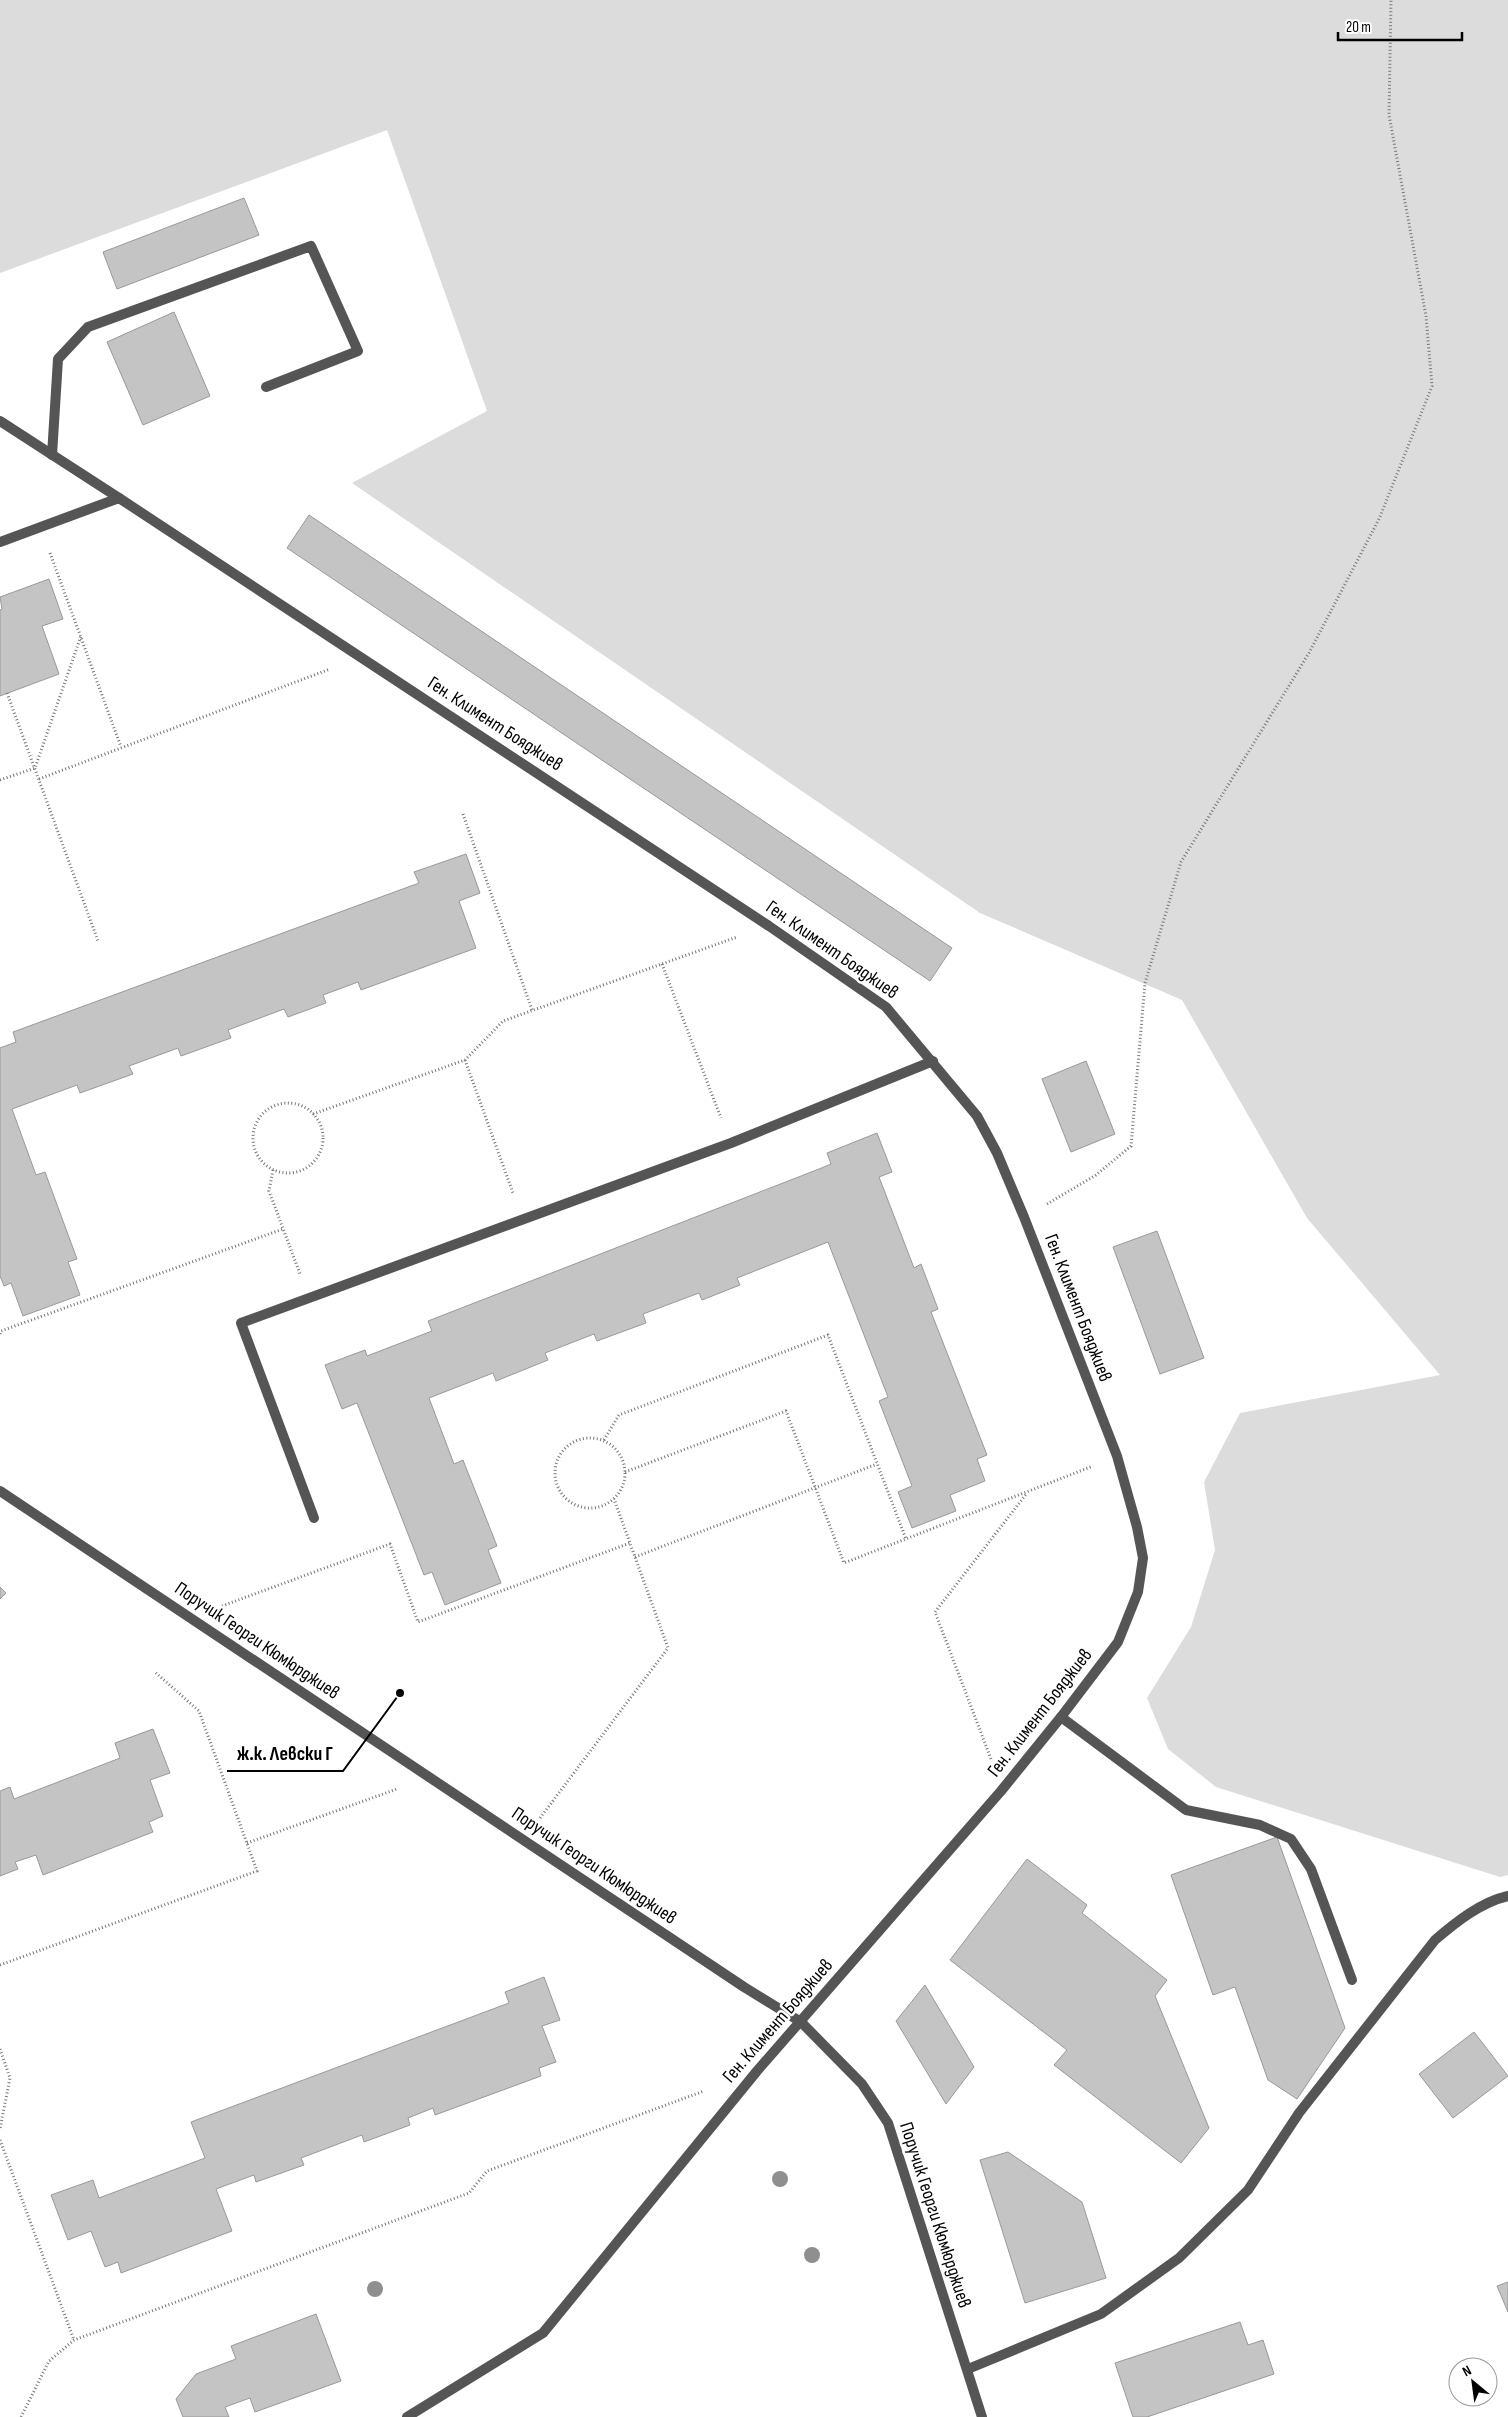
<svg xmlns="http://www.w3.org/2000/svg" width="1508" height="2417" font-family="'Sofia Sans Condensed',sans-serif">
	<rect width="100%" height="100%" fill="#fff"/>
	<path fill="#dcdcdc" d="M0,0H1508V1875L1500,1877L1216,1787L1168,1749L1147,1698L1191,1627L1215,1550L1204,1482L1240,1413L1440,1375L1307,1218L1182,1000L980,913L352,483L487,411L387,130L0,273Z"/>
	<g fill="#c4c4c4" stroke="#999">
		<path d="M244,198L259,235L117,289L103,252Z"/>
		<path d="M174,312L210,396L143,425L107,342Z"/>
		<path d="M309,515L952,948L930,981L287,548Z"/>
		<path d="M49,579L63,619L42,626L59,674L0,696V610L2,609L0,597Z"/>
		<path d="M466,854L480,893L459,901L476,948L361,990L358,982L323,995L326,1003L288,1017L284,1009L228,1030L231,1038L181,1056L178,1048L129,1066L133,1074L80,1093L77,1085L12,1109L36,1175L45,1172L77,1259L68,1262L80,1295L23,1316L11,1283L4,1286L0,1276V1048L16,1042L13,1032L419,883L414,872Z"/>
		<path d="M1086,1061L1115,1134L1071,1152L1042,1079Z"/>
		<path d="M877,1133L892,1172L879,1177L914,1268L921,1264L938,1309L931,1312L987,1455L977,1459L985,1481L950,1495L956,1511L912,1528L898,1492L912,1486L879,1401L888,1397L828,1242L737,1278L740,1285L702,1300L699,1293L643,1314L646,1323L597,1341L594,1334L545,1353L548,1360L496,1381L493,1373L429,1398L454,1464L463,1460L497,1546L488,1550L501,1583L445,1605L432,1572L424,1575L357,1403L342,1409L325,1365L365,1350L367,1356L432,1331L428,1321L819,1169L831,1164L827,1153Z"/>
		<path d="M1157,1231L1204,1358L1160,1374L1113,1247Z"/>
		<path d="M0,1587L6,1593L0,1599Z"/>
		<path d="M153,1729L170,1773L150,1780L163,1816L149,1822L153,1832L43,1875L36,1855L15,1862L18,1869L0,1876V1791L10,1787L14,1799L120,1758L115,1743Z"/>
		<path d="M1277,1837L1345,2028L1297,2099L1268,2080L1235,1987L1213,1995L1171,1875Z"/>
		<path d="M1027,1859L1087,1905L1082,1913L1167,1980L1155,1996L1209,2128L1181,2163L1054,2065L1067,2050L950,1960Z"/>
		<path d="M544,1977L560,2020L542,2026L556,2062L539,2068L541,2076L435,2115L433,2108L408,2118L410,2125L364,2142L362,2135L301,2158L304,2165L256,2182L254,2175L216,2189L232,2231L121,2273L118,2262L105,2267L91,2231L68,2240L51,2195L93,2180L99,2198L205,2158L191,2122L509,2003L505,1992Z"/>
		<path d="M925,1985L974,2067L946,2104L896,2021Z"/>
		<path d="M1474,2032L1508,2076L1453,2118L1419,2074Z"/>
		<path d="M1008,2152L1082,2202L1106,2278L1025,2303L980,2160Z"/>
		<path d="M1508,2282V2312L1497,2286Z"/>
		<path d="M316,2314L341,2381L255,2412L250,2398L225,2407L229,2417H183L176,2399L196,2374L236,2359L231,2346Z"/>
		<path d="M1240,2322L1248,2345L1263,2340L1274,2374L1147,2417H1133L1115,2363Z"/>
	</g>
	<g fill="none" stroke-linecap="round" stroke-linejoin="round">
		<g stroke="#777" stroke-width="3" stroke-dasharray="1 2.5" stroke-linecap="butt">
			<path d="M50,553L121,747"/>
			<path d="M7,693L98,941"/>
			<path d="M39,779L330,669"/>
			<path d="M0,780L35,768L81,636"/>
			<path d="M463,814L532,1010"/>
			<path d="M662,964L721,1118"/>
			<path d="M465,1060L513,1193"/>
			<circle cx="288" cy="1138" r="35"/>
			<path d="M313,1114L465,1060L503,1021L737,937"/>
			<path d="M273,1170L269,1191L300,1274"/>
			<path d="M1047,1204L1096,1175L1131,1146L1145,983L1181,862L1309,653L1379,519L1432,386L1426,316L1389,115L1391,0"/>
			<path d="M0,1334L1,1331L283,1229"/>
			<circle cx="590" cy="1473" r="35"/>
			<path d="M604,1440L619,1415L828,1335L906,1539"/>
			<path d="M625,1472L786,1411L844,1563L1093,1466"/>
			<path d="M635,1557L877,1464"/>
			<path d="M222,1606L390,1544L418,1622L630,1543"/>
			<path d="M991,1759L935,1612L1027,1493"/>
			<path d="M540,1818L668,1648L614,1499"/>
			<path d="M247,1843L397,1789"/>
			<path d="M0,1965L257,1871L199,1711L155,1672"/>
			<path d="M0,2049L10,2078L0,2129"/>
			<path d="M0,2140L74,2340"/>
			<path d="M21,2417L49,2361L74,2340L469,2193L487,2171L704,2091"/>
		</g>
		<g stroke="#555" stroke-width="10">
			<path d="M0,421L119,498"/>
			<path d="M52,455L58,359L88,327L311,246L358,351L266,387"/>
			<path d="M314,1518L241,1323L731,1143L933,1061"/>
			<path d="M1061,1717L1186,1810L1260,1825L1291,1839L1311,1869L1352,1980"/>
			<path d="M968,2369L1101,2314L1179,2258L1248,2190L1299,2113L1435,1940C1456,1922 1481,1902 1508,1896"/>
		</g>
		<g stroke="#555" stroke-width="10">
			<path d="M0,542L119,498L769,926L886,1007L977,1116L997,1153L1024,1217L1117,1456L1137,1527L1143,1558L1138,1592L1118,1642L1061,1717L1001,1791L757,2071L543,2333L407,2417"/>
			<path d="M0,1491L744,1987L801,2022L862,2084L888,2123L982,2417"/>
		</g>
	</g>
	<g fill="#8f8f8f">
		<circle cx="780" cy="2179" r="8"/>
		<circle cx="812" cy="2255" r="8"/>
		<circle cx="375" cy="2289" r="8"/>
	</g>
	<g text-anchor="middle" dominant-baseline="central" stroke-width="5" stroke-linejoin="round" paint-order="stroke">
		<g font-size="19" fill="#000" stroke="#fff">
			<text transform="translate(495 724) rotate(33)">Ген. Климент Бояджиев</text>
			<text transform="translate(832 950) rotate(35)">Ген. Климент Бояджиев</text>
			<text transform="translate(1078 1308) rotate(69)">Ген. Климент Бояджиев</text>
			<text transform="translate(257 1641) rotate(34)">Поручик Георги Кюмюрджиев</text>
			<text transform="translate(1040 1713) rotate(-52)">Ген. Климент Бояджиев</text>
			<text transform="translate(594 1866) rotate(34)">Поручик Георги Кюмюрджиев</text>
			<text transform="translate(778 2021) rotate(-49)">Ген. Климент Бояджиев</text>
			<text transform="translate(935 2215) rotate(72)">Поручик Георги Кюмюрджиев</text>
		</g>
	</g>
	<path fill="none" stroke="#000" stroke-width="2" d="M400 1693L343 1771H227"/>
	<circle fill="#000" stroke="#fff" stroke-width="2" cx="400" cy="1693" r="5"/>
	<g font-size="20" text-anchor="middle" font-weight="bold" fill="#000" stroke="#fff" stroke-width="5" stroke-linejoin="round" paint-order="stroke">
		<text x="285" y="1760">ж.к. Левски Г</text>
	</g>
	<g transform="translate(1473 2382) rotate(331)"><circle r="24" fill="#ffffff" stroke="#999999"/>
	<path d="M0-4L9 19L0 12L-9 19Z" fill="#000000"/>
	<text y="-8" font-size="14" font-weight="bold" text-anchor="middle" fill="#000000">N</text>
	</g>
	<path d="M1338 32v8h124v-8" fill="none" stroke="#000000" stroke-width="2.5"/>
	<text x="1346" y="32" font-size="15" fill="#000000" stroke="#ffffff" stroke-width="4" paint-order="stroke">20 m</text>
</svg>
